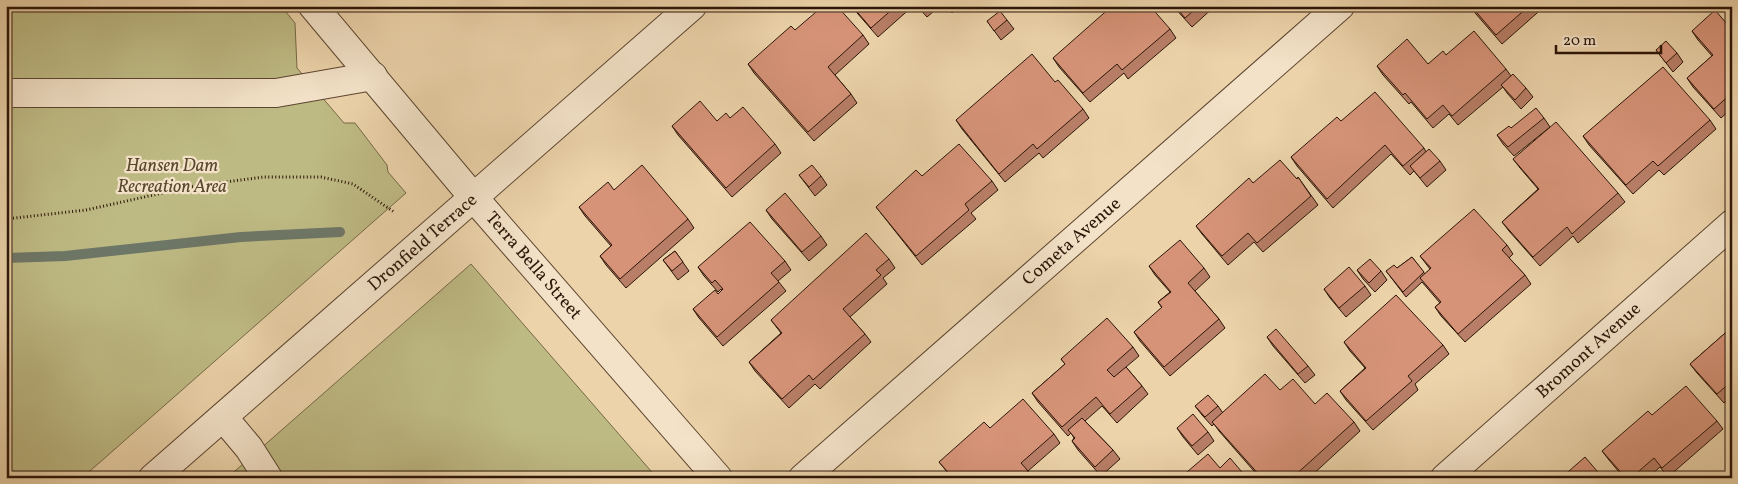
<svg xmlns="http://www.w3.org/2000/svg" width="1738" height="484" font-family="Vollkorn,serif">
	<rect width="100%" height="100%" fill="#ecd3aa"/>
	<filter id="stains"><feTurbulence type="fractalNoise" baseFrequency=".004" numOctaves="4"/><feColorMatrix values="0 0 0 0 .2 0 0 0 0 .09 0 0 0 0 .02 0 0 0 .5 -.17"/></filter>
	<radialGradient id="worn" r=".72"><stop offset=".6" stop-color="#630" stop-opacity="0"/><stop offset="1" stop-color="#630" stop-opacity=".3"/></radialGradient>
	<g fill="#beba84" stroke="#756846">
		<path d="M6,6H281L295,23L297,68L344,123H355L387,165L388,172L406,193L82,478H6Z"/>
		<path d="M471,264L657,478H227Z"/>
	</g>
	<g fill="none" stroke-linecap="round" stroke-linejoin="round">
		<path stroke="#6d7767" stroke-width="10" d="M6,258L65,256L241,237L340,232"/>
		<g stroke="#5c4530" stroke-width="30">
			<g id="minor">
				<path d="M313,6L474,198L718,478"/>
				<path d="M6,93H276L373,76"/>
				<path d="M223,417L249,448L268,478"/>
				<path d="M153,478L692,6"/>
				<path d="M803,478L1340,6"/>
				<path d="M1445,478L1732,224"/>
			</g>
		</g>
		<path stroke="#2c1608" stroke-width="3" stroke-dasharray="1 2.5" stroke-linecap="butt" d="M6,219L86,210L194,186L264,177H321L353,184L394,212"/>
		<use href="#minor" stroke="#f3e2c8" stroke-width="28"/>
	</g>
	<g fill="#b87e67" stroke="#2c1608">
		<path d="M851,6H913L878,37Z"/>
		<path d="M917,6H940L927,17Z"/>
		<path d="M946,6H959L952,13Z"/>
		<path d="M1173,6H1215L1192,27Z"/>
		<path d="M1469,6H1545L1502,44Z"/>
		<path d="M1007,20L1014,29L1001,40L987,21Z"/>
		<path d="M1732,20V108L1721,118L1693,87L1687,78L1712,56L1698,40L1692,31L1727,24Z"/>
		<path d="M1170,29L1176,38L1128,79L1124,73L1090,102L1059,67L1053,58Z"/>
		<path d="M795,30L863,35L869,44L835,75L851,94L857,103L814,141L754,73L748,64Z"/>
		<path d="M1656,50L1677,53L1683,62L1673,72Z"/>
		<path d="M1446,55L1506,69L1511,76L1526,88L1533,97L1521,109L1507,93L1503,87L1458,125L1449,114L1433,128L1411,102L1409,104L1383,75L1377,66L1428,64Z"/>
		<path d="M1055,82L1083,109L1089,118L1043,158L1039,153L1005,182L962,129L956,120Z"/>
		<path d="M730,118L775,144L781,153L732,197L678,135L672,126L717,121Z"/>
		<path d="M1544,118L1550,127L1514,156L1503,144L1497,135L1511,128Z"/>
		<path d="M1710,120L1716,129L1664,175L1659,170L1633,194L1589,145L1583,136Z"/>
		<path d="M1341,121L1424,148L1426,152L1440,161L1446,170L1427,187L1414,171L1410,175L1391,154L1333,208L1297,166L1291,157Z"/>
		<path d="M1513,159L1618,193L1625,202L1578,243L1573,236L1540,266L1509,231L1502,222L1538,189L1520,168Z"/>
		<path d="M799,175L821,176L827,185L815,196Z"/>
		<path d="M922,176L992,181L998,190L971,213L976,219L922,265L876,207Z"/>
		<path d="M1298,177L1318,205L1263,252L1254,242L1228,265L1202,234L1196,226L1253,183L1297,179Z"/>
		<path d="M614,190L688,219L694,228L626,288L606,265L600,256L611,246L585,216L579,207Z"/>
		<path d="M766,210L821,236L827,245L809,261L772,219Z"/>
		<path d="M1507,245L1513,254L1509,258L1525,275L1531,284L1465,342L1441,316L1435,307L1440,303L1422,282L1406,297L1386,271L1397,268L1412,257L1425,274L1430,269L1420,256Z"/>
		<path d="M675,251L689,271L678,280L663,260Z"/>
		<path d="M889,259L895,268L883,278L887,284L850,317L865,334L871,342L820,389L815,384L789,408L755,371L749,362L781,333L771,320Z"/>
		<path d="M785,261L791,270L778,281L786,291L723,346L699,318L693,309L718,294L722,290L721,289L718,292L704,276L698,267Z"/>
		<path d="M1149,266L1204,268L1210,277L1195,291L1219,319L1225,328L1170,376L1140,341L1134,332L1162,308L1158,302L1170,292L1155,275Z"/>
		<path d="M1357,270L1381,271L1387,280L1375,292L1363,279Z"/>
		<path d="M1365,286L1371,295L1346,317L1330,298L1324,289Z"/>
		<path d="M1732,327V396L1724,403L1697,373L1690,364Z"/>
		<path d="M1267,337L1308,366L1315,375L1305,383L1273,346Z"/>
		<path d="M1344,342L1443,345L1449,354L1415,384L1418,390L1373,430L1346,400L1340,391L1365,368L1350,351Z"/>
		<path d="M1133,347L1139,356L1126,367L1142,386L1148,394L1117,423L1102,406L1085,421L1113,450L1120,459L1101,476L1078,450L1072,441L1074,438L1071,433L1068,436L1038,402L1032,393L1065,364L1061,359Z"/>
		<path d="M1280,390L1315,404L1354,422L1360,431L1309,478H1260L1219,431L1214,424L1212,426L1202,415L1195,406H1218L1223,413Z"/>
		<path d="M1652,415L1717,421L1723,429L1668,477L1660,467L1648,478H1624L1609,460L1602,451Z"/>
		<path d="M990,428L1054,434L1060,443L1028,471L1033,478H952L939,462Z"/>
		<path d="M1177,428L1208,432L1214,441L1198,455L1183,437Z"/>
	</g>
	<g fill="#d69378" stroke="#2c1608">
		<path d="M823,6H837L863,35L828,67L851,94L808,132L748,64L791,26L795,30Z"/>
		<path d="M852,6H896L871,28Z"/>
		<path d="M1112,6H1150L1170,29L1122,70L1117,64L1083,93L1053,58Z"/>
		<path d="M1175,6H1199L1185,18Z"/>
		<path d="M1471,6H1529L1496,35Z"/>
		<path d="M1715,10L1727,24L1732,20V93L1714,109L1687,78L1713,55L1692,31Z"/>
		<path d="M1000,11L1007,20L994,31L987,21Z"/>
		<path d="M1474,31L1506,69L1452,116L1443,105L1427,119L1405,93L1403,95L1377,66L1407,39L1428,64L1443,51L1446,55Z"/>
		<path d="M1666,41L1677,53L1666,63L1656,50Z"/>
		<path d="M1032,54L1055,82L1058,80L1083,109L1037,149L1033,144L999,174L956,120Z"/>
		<path d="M1663,67L1710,120L1658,166L1653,161L1626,185L1583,136Z"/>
		<path d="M1513,74L1526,88L1515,100L1501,85Z"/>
		<path d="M1375,92L1424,148L1403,166L1385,145L1327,199L1291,157L1337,117L1341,121Z"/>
		<path d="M700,101L717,121L726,113L730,118L743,107L775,144L726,188L672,126Z"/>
		<path d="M1536,108L1544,118L1508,147L1497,135L1509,126L1511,128Z"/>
		<path d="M1556,122L1618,193L1572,234L1567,227L1533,257L1502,222L1539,189L1513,159Z"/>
		<path d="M959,144L992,181L965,204L969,210L916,256L876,207L916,170L922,176Z"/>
		<path d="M1429,149L1440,161L1420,178L1410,166Z"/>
		<path d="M1280,160L1297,179L1298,177L1311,196L1257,243L1248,233L1222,256L1196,226L1249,178L1253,183Z"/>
		<path d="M642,165L688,219L620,279L600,256L612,245L579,207L608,182L614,190Z"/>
		<path d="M812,165L821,176L809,187L799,175Z"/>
		<path d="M785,193L821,236L802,252L766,210Z"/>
		<path d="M1474,209L1507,245L1502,250L1525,275L1458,334L1435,307L1441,302L1420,278L1431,268L1420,256Z"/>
		<path d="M750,222L785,261L771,273L779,282L717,337L693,309L715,290L718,294L723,289L715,280L712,283L698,267Z"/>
		<path d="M866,233L889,259L876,270L881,275L843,309L865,334L813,380L809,375L782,399L749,362L782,333L771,320Z"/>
		<path d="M1180,240L1204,268L1188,283L1219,319L1164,367L1134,332L1162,307L1158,302L1171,292L1149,266Z"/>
		<path d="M675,251L683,262L672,271L663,260Z"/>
		<path d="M1412,257L1424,272L1403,292L1386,271L1394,265L1397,268Z"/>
		<path d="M1370,259L1381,271L1369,283L1357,270Z"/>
		<path d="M1349,267L1365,286L1339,308L1324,289Z"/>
		<path d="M1396,295L1443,345L1408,376L1412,381L1366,421L1340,391L1366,368L1344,342Z"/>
		<path d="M1107,318L1133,347L1107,370L1114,377L1126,367L1142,386L1110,414L1096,397L1062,427L1032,393L1065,364L1061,359Z"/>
		<path d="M1732,327V381L1717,394L1690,364Z"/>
		<path d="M1276,329L1308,366L1298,374L1267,337Z"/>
		<path d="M1265,374L1280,390L1293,379L1315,404L1327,393L1354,422L1292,478H1262L1212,422Z"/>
		<path d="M1686,386L1717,421L1662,468L1654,458L1631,478H1626L1602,451L1648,411L1652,415Z"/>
		<path d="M1208,395L1218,406L1205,417L1195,406Z"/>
		<path d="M1023,399L1054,434L1021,463L1028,471L1020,478H953L939,462L984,422L990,428Z"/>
		<path d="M1193,414L1208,432L1192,446L1177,428Z"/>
		<path d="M1082,418L1113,450L1095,467L1072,441L1075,438L1068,430Z"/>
		<path d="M1208,454L1220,468L1230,458L1247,478H1180Z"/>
		<path d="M1585,457L1603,478H1561Z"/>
		<path d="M915,473L919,478H910Z"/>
	</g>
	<g text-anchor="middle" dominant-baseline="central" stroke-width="4.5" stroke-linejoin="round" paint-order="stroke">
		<g font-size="18" font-style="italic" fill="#58472d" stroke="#f3e2c8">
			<text x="172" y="166">Hansen Dam<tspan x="172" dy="21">Recreation Area</tspan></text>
		</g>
		<g font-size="18" fill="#2c1608" stroke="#f3e2c8">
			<text transform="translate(1072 242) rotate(-41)">Cometa Avenue</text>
			<text transform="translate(423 243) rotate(-41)">Dronfield Terrace</text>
			<text transform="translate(533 266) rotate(49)">Terra Bella Street</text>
			<text transform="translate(1589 351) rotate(-42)">Bromont Avenue</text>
		</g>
	</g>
	<rect width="1738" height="484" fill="none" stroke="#ecd3aa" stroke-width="25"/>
	<rect x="8" y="8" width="1723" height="469" fill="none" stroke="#2c1608" stroke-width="2.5"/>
	<rect x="12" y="12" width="1713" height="459" fill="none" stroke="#2c1608"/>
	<path d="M1556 45v8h105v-8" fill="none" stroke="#2c1608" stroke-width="2.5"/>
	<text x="1563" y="45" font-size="15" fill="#2c1608" stroke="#f3e2c8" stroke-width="4" paint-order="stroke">20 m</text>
	<rect width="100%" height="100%" filter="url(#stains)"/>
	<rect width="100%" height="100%" fill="url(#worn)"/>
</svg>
